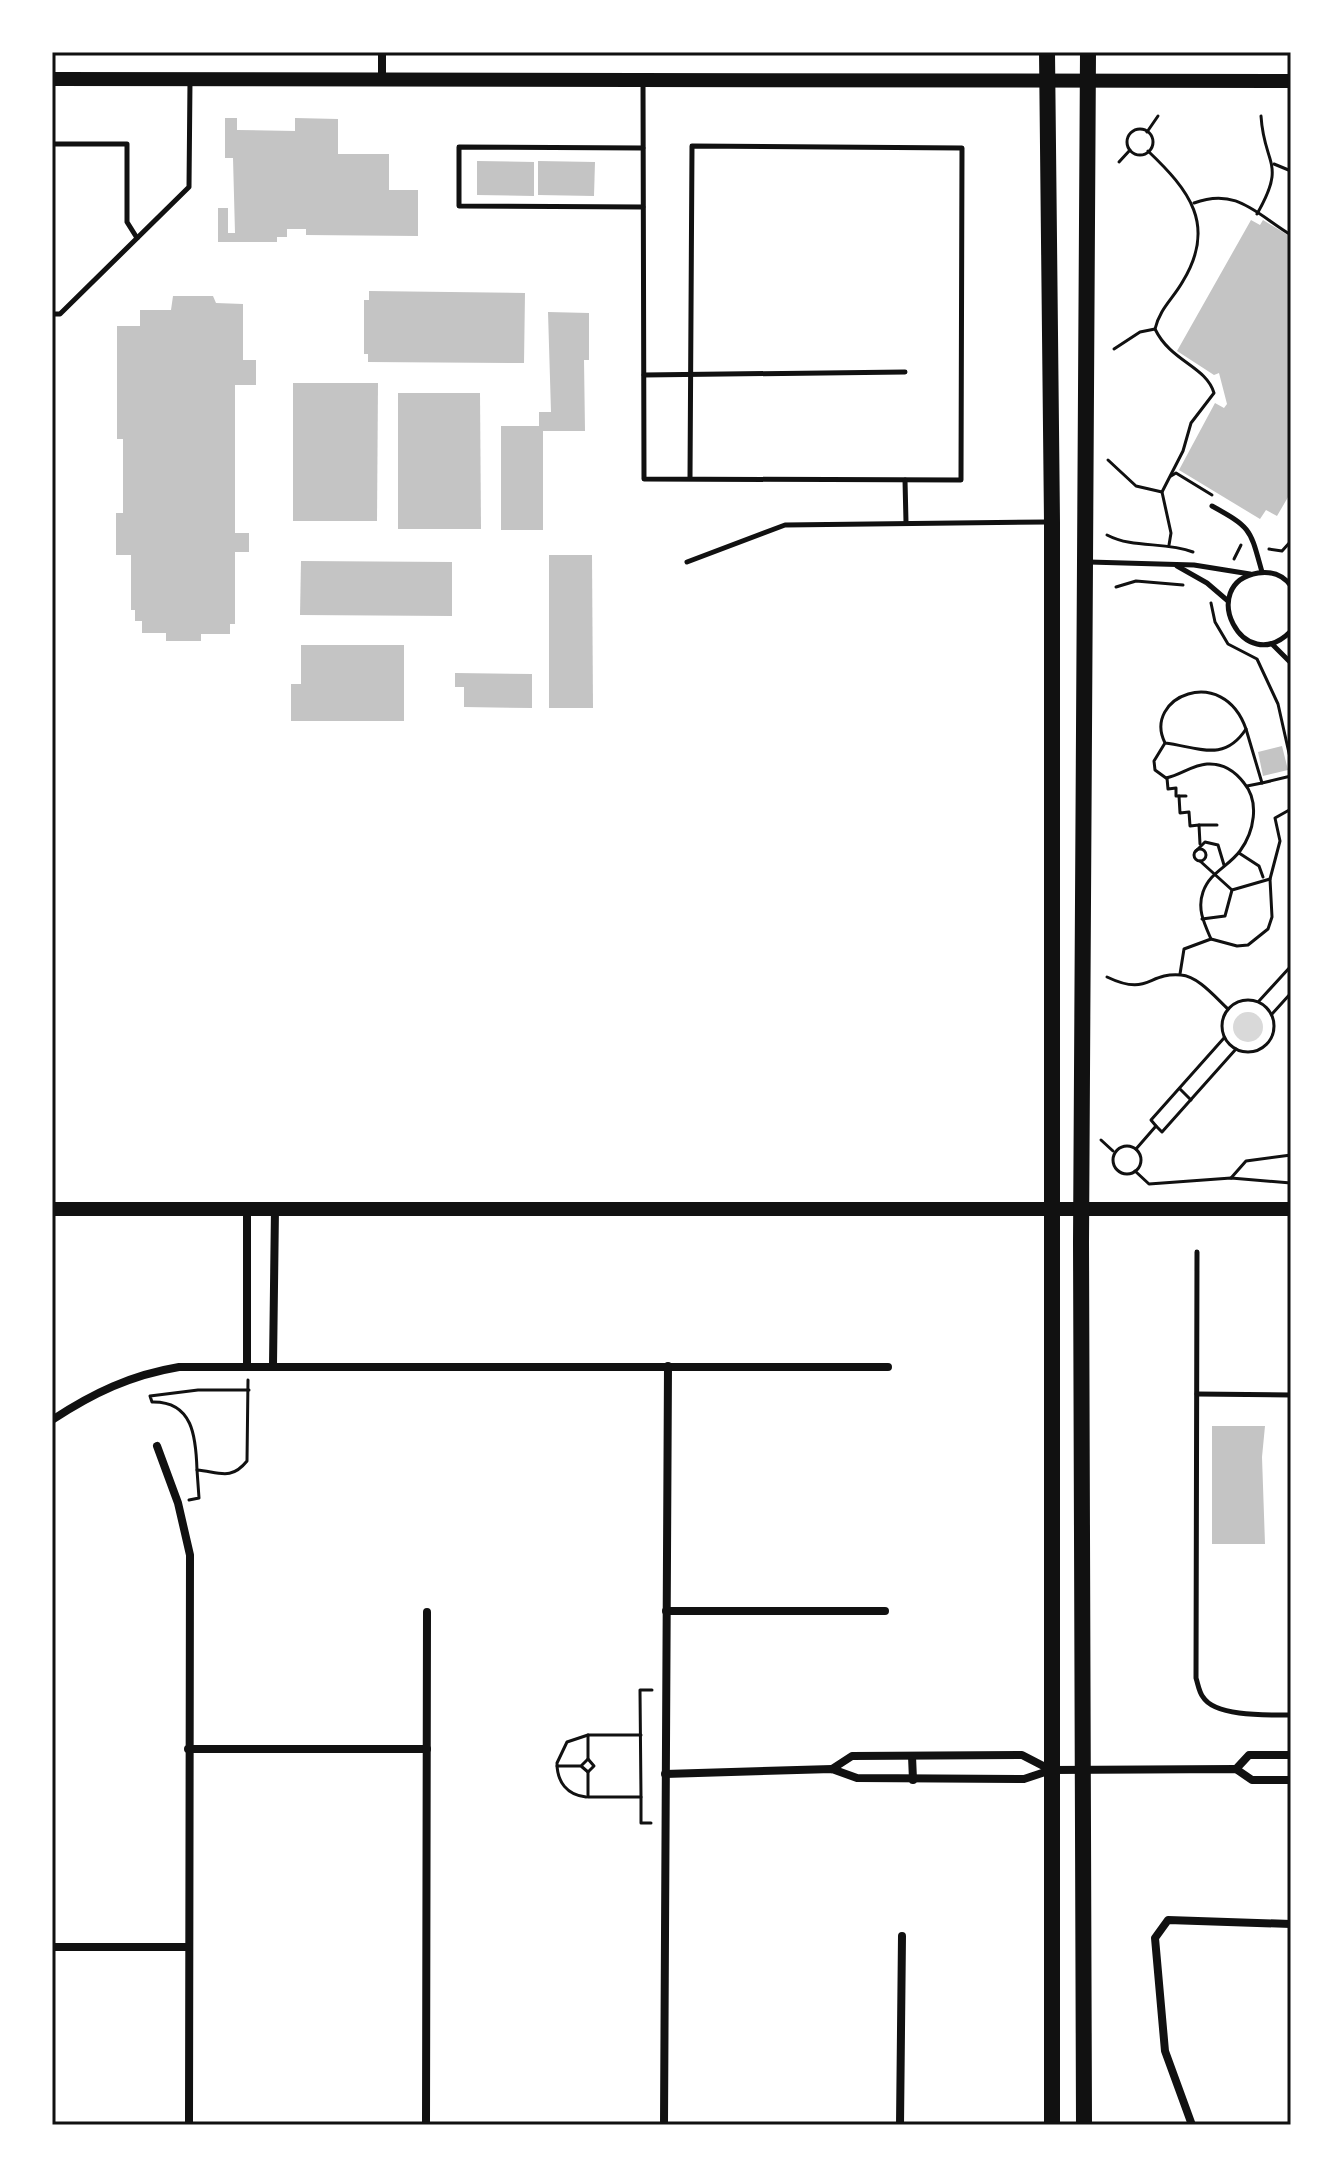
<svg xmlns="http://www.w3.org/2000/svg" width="1343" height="2177" font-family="Barlow,sans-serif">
	<rect width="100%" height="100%" fill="#fff"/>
	<circle fill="#d9d9d9" cx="1248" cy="1027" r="15"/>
	<g fill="#c4c4c4">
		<path d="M225,118H237V130L295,131V118L338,119V154H389V190H418V236L306,235V229H287V237H277V242H218V208H228V233H235L233,158H225Z"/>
		<path d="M477,161L534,162V196L477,195Z"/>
		<path d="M538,161L595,162L594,196L538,195Z"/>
		<path d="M1251,220L1260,225L1263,220L1291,237V492L1277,516L1266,510L1260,519L1179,470L1215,403L1224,408L1227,404L1219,373L1214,375L1177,351Z"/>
		<path d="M369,291L525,293L524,363L368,362V354H364V300H369Z"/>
		<path d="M173,296H213L216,303L243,304V360H256V385H235V533H249V552H235V624H230V634H201V641H166V633H142V621H135V610H131V555H116V513H123V439H117V326H140V310H171Z"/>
		<path d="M548,312L589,313V360H584L585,431H543V530H501V426H539V412H551Z"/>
		<path d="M293,383H378L377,521H293Z"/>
		<path d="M398,393H480L481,529H398Z"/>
		<path d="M549,555H592L593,708H549Z"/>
		<path d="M301,561L452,562V616L300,615Z"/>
		<path d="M301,645H404V721H291V684H301Z"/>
		<path d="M455,673L532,674V708L464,707V687H455Z"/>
		<path d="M1282,746L1288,770L1263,776L1258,752Z"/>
		<path d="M1212,1426H1265L1262,1457L1265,1544H1212Z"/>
	</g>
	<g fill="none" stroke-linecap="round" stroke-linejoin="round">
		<g stroke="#111" stroke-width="3">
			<circle cx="1140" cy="142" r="13"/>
			<path d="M1147,132L1158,116"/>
			<path d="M1148,151C1189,190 1217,225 1183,281C1173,299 1160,308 1155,329C1171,362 1206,366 1214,393L1191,423L1183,451L1162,492L1171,533L1169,545"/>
			<path d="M1119,162L1130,150"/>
			<path d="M1274,164L1291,171"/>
			<path d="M1194,203C1237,187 1256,214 1291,235"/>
			<path d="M1257,214C1287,162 1264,166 1261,116"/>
			<path d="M1114,349L1140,332L1155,329"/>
			<path d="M1108,460L1136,486L1162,492"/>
			<path d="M1171,476L1176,473L1212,495"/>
			<path d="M1107,535C1134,549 1164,541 1193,552"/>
			<path d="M1269,549L1282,551L1291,541"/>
			<path d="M1234,559L1241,545"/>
			<path d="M1116,587L1136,581L1183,585"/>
			<path d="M1211,603L1215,622L1228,644L1257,659L1278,704L1291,762"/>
			<path d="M1246,729L1262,783L1247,786"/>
			<path d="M1165,743C1142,697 1223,663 1246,729C1224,763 1198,747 1165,743L1154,761L1155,770L1166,778C1181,775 1192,765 1207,764C1222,763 1235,771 1244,783C1260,802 1254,832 1240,851C1228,867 1210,872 1203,892C1197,909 1204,923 1211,939L1237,946L1248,945L1268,929L1272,917L1270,879L1280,841L1275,818L1291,809"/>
			<path d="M1167,778L1168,789L1176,788V796H1179"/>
			<path d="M1262,783L1291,776"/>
			<path d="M1186,796H1179L1180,813L1189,812L1190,826L1199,825L1200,844"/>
			<path d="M1199,825H1217"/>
			<circle cx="1200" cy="855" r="6"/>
			<path d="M1196,851L1205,842L1218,845L1224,865"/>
			<path d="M1239,853L1259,866L1263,877"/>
			<path d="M1200,861L1232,890"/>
			<path d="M1202,919L1225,916L1232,890L1270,879"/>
			<path d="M1180,974L1184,949L1211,939"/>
			<path d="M1107,977C1149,997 1147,972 1181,975C1198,976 1216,998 1228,1009"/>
			<circle cx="1248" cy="1026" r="26"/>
			<path d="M1259,1001L1291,966"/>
			<path d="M1272,1014L1291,993"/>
			<path d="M1180,1089L1191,1100"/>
			<path d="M1156,1126L1162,1132L1236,1049"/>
			<path d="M1101,1140L1113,1151"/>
			<circle cx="1127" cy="1160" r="14"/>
			<path d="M1136,1149L1156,1126L1151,1120L1224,1038"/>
			<path d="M1135,1171L1149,1184L1231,1178L1291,1183"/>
			<path d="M1231,1178L1246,1161L1291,1155"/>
			<path d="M197,1470C196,1437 193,1401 152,1402L150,1396L198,1390H249"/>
			<path d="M189,1500L199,1498L197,1470C219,1472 231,1481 247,1461L248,1380"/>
			<path d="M588,1759V1735H641"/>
			<path d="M557,1766H581L588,1772L594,1766L588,1759L581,1766"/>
			<path d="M588,1772V1797H641L640,1690H652"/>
			<path d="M586,1797C567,1795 557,1782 557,1763L567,1742L588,1735"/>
			<path d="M641,1797V1823H651"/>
		</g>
		<g stroke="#111" stroke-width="5">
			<path d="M643,81L644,479L961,480L962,148L692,146L690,479"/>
			<path d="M52,144H127V222L137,238"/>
			<path d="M643,148L459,147V206L643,207"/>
			<path d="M52,314H60L189,187L190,81"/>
			<path d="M644,375L905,372"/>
			<path d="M905,480L906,522"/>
			<path d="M1212,506C1252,528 1250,529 1262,572"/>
			<path d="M687,562L785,525L1047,522"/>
			<path d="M1089,562L1194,565L1250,574"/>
			<path d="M1177,566L1207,583L1228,601"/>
			<path d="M1291,586C1283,575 1271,571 1258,573C1196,583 1243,680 1291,631"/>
			<path d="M1272,644L1291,663"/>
			<path d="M1197,1252L1196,1678C1198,1684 1199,1692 1203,1697C1215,1717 1269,1715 1291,1715"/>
			<path d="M1197,1394L1291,1395"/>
		</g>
		<g stroke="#111" stroke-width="8">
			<path d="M382,52V79"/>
			<path d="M247,1208V1365"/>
			<path d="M273,1365L275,1208"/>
			<path d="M52,1420C93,1393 131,1375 179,1367H888"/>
			<path d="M157,1446L178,1503L190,1555L189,2125"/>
			<path d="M666,1611H885"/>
			<path d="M188,1749H427"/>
			<path d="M912,1756L913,1780"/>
			<path d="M832,1769L852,1756L1022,1755L1051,1770"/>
			<path d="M1236,1769L1249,1755H1291"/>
			<path d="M665,1774L832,1769L857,1778L1024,1779L1051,1770L1236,1769L1252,1780H1291"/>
			<path d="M52,1947H188"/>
			<path d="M426,2125L427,1612"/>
			<path d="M664,2125L668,1366"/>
			<path d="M900,2125L902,1936"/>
			<path d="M1192,2125L1165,2051L1155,1938L1168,1920L1291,1924"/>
		</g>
		<g stroke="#111" stroke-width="14">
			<path d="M52,79L1291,81"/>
			<path d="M52,1209H1291"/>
		</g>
		<g stroke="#111" stroke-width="16">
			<path d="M1047,52L1052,522V2125"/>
			<path d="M1084,2125L1081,1242L1088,52"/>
		</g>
	</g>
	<rect width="1343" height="2177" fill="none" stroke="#ffffff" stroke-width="108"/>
	<rect x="54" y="54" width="1235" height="2069" fill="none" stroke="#111" stroke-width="3"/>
</svg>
